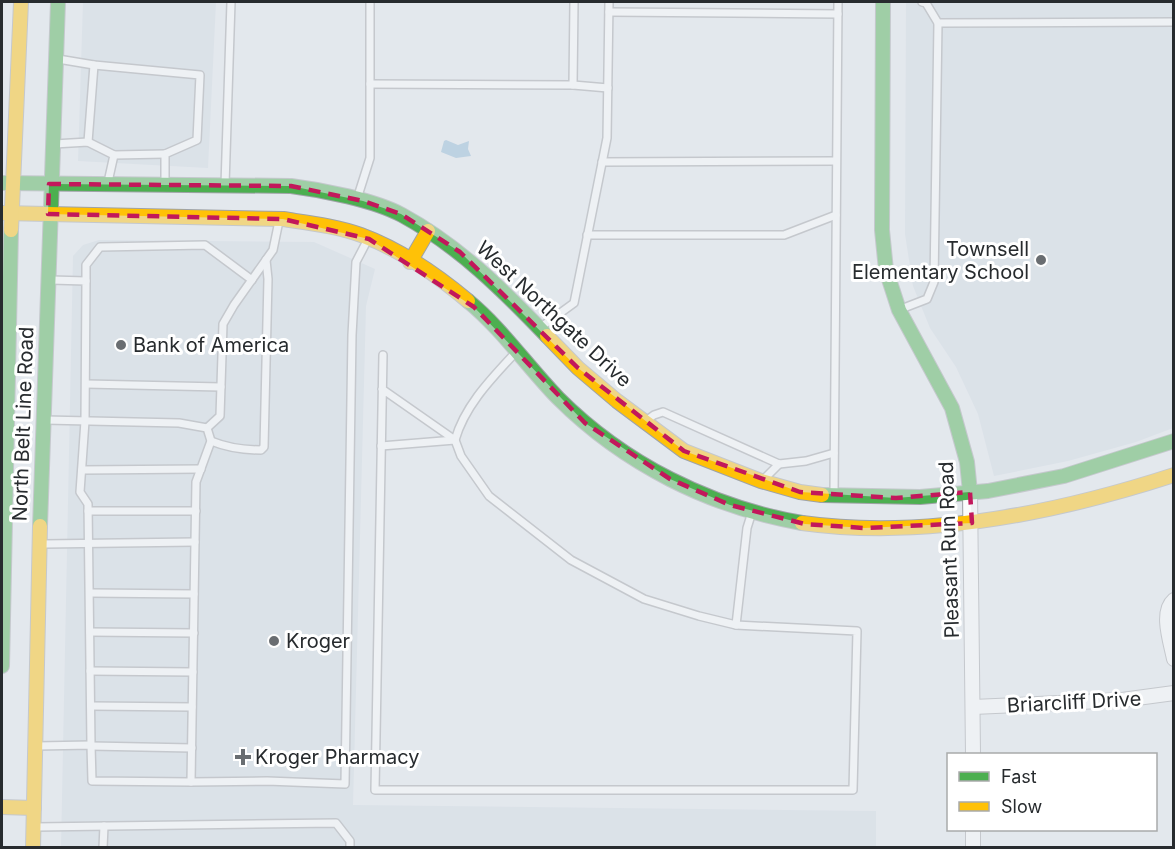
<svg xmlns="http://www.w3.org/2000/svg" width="1175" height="849" font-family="Inter,sans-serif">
	<rect width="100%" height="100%" fill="#e3e8ed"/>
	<g fill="#d0dbe3">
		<path d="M83,2H216L208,168L78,161Z"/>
		<path d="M906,2H1173V428L1136,442L1068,461L994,476L978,414L956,367L930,328L913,286L905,234Z"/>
		<path d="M99,240L314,242L375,269L366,306L353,805L876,811V848H61L73,256L83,245Z"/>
	</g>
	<path fill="#8fb8d4" d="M446,140L458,145L469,141L468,149L471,156L456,158L441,152L444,141Z"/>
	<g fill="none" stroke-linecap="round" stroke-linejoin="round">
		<g stroke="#9fa3a7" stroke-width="10">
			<g id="lane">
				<path d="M609,12L838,14"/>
				<path d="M938,23L1174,22"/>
				<path d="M58,59L94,65L200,75L197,140L165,154V184"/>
				<path d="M370,84L573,85L574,2"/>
				<path d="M573,85L608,88"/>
				<path d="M88,142L94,65"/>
				<path d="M54,144L88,142L114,155L108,182"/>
				<path d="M114,155L165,154"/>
				<path d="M602,162L836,161"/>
				<path d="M225,185L231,2"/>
				<path d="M357,199L370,158V2"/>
				<path d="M587,235H784L836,215"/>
				<path d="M51,280L86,281L85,421L80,492L88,504L91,745"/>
				<path d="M86,281V265L100,247L205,245L252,280"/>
				<path d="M901,309L927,299L934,282L938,23L926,3L922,2"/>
				<path d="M541,327L574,303L607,138L609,2"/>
				<path d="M86,384L221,387"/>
				<path d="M382,389L455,440L461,456L489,496L571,560L644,599L699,616L736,625L857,631L853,790H375C378,645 380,500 383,355"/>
				<path d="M647,420L654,415L663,412L779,464L806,461L834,453"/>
				<path d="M207,428L220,416L223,324L234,305L273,250L279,221"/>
				<path d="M455,440C465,405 492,378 516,352"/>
				<path d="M211,441C228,448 243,450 261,450L264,447L268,279L266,260"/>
				<path d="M381,446L455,440"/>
				<path d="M82,470L201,469"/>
				<path d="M764,479L779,464"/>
				<path d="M834,494L838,2"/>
				<path d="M88,511H196"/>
				<path d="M44,544L195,542"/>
				<path d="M90,593L194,594"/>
				<path d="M736,625L747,528L752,512"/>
				<path d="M90,632L194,633"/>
				<path d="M90,671L193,672"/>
				<path d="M91,706L192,707"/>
				<path d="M37,746L91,745L92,781L191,782L196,482L211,441L207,428L179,423L45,420"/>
				<path d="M91,746L192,748"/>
				<path d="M191,782L267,781L345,784L352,335L356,262L368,239"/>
				<path d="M36,827L336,823L350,841V848"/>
				<path d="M103,848L104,826"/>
			</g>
		</g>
		<g stroke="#9fa3a7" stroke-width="16">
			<g id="street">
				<path d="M970,492L973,754"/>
				<path d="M1174,600C1160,612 1171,643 1174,659"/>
				<path d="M973,707L1122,700L1174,693"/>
				<path d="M973,848V830"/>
			</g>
		</g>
		<g stroke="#9fa3a7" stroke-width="16">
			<g id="fast">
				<path d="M883,2L882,230L886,270L899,310L952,408L967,462L970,492"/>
				<path d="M2,183L291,186C323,190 374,200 402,215C459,246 503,290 547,336"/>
				<path d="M468,301C502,329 527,366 558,398C624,464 710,507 802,523"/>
				<path d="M822,495L920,497L988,491L1064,476L1174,441"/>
				<path d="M40,526L58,2"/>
				<path d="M2,666L11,230"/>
			</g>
		</g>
		<g stroke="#9fa3a7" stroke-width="16">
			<g id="slow">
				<path d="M2,213L283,219C309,223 336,226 361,235C399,249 437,275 468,301"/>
				<path d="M11,230L21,2"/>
				<path d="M410,262L428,231"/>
				<path d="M547,336L578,368L617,401L684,451L761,481L800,492L822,495"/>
				<path d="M802,523C925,540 1057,513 1174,475"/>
				<path d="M2,807L34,808"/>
				<path d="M33,848L40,526"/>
			</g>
		</g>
		<use href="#lane" stroke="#fbfcfc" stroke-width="7"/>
		<use href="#street" stroke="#fbfcfc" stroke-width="14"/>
		<use href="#fast" stroke="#4caf50" stroke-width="14"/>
		<use href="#slow" stroke="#ffc107" stroke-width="14"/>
	</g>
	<path d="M0 0H1175V849H0ZM49,184L291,186L363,201L401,214L460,252L578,368L684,451L800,492L896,498L970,492L972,523L864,528L805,524L730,505L670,479L585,423L474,307L369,239L283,219L48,214Z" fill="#e3e8ed" fill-opacity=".55" fill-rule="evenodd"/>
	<path fill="none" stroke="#c2185b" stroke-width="4.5" stroke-dasharray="12 8" stroke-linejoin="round" d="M49,184L291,186L363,201L401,214L460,252L578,368L684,451L800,492L896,498L970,492L972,523L864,528L805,524L730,505L670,479L585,423L474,307L369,239L283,219L48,214Z"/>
	<g fill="#696d71" stroke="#fff" stroke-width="2">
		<circle cx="1041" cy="260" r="6"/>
		<circle cx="121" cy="345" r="6"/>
		<circle cx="274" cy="641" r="6"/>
		<path d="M240 748h6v6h6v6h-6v6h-6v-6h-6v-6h6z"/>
	</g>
	<g text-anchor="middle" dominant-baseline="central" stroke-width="6" stroke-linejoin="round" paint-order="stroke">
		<g font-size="20" fill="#272b2e" stroke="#fff" text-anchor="start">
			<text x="1029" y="249" text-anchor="end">Townsell<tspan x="1029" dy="23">Elementary School</tspan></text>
			<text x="133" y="345">Bank of America</text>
			<text x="286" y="641">Kroger</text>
			<text x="255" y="757">Kroger Pharmacy</text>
		</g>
		<g font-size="20" fill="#272b2e" stroke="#fff">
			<text transform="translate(554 314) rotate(43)">West Northgate Drive</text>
			<text transform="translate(23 424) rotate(-88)">North Belt Line Road</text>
			<text transform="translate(949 550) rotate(-92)">Pleasant Run Road</text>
			<text transform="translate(1074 702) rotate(-3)">Briarcliff Drive</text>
		</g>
	</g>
	<rect width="1175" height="849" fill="none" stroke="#272b2e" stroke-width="6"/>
	<rect x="947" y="753" width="210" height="78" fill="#ffffff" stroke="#a9aaab" stroke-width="1.5"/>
	<rect x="959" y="772" width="30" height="9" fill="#4caf50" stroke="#a9aaab" stroke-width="1.5"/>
	<text x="1001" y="783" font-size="18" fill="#272b2e">Fast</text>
	<rect x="959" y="802" width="30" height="9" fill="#ffc107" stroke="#a9aaab" stroke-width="1.5"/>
	<text x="1001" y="813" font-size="18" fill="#272b2e">Slow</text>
</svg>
